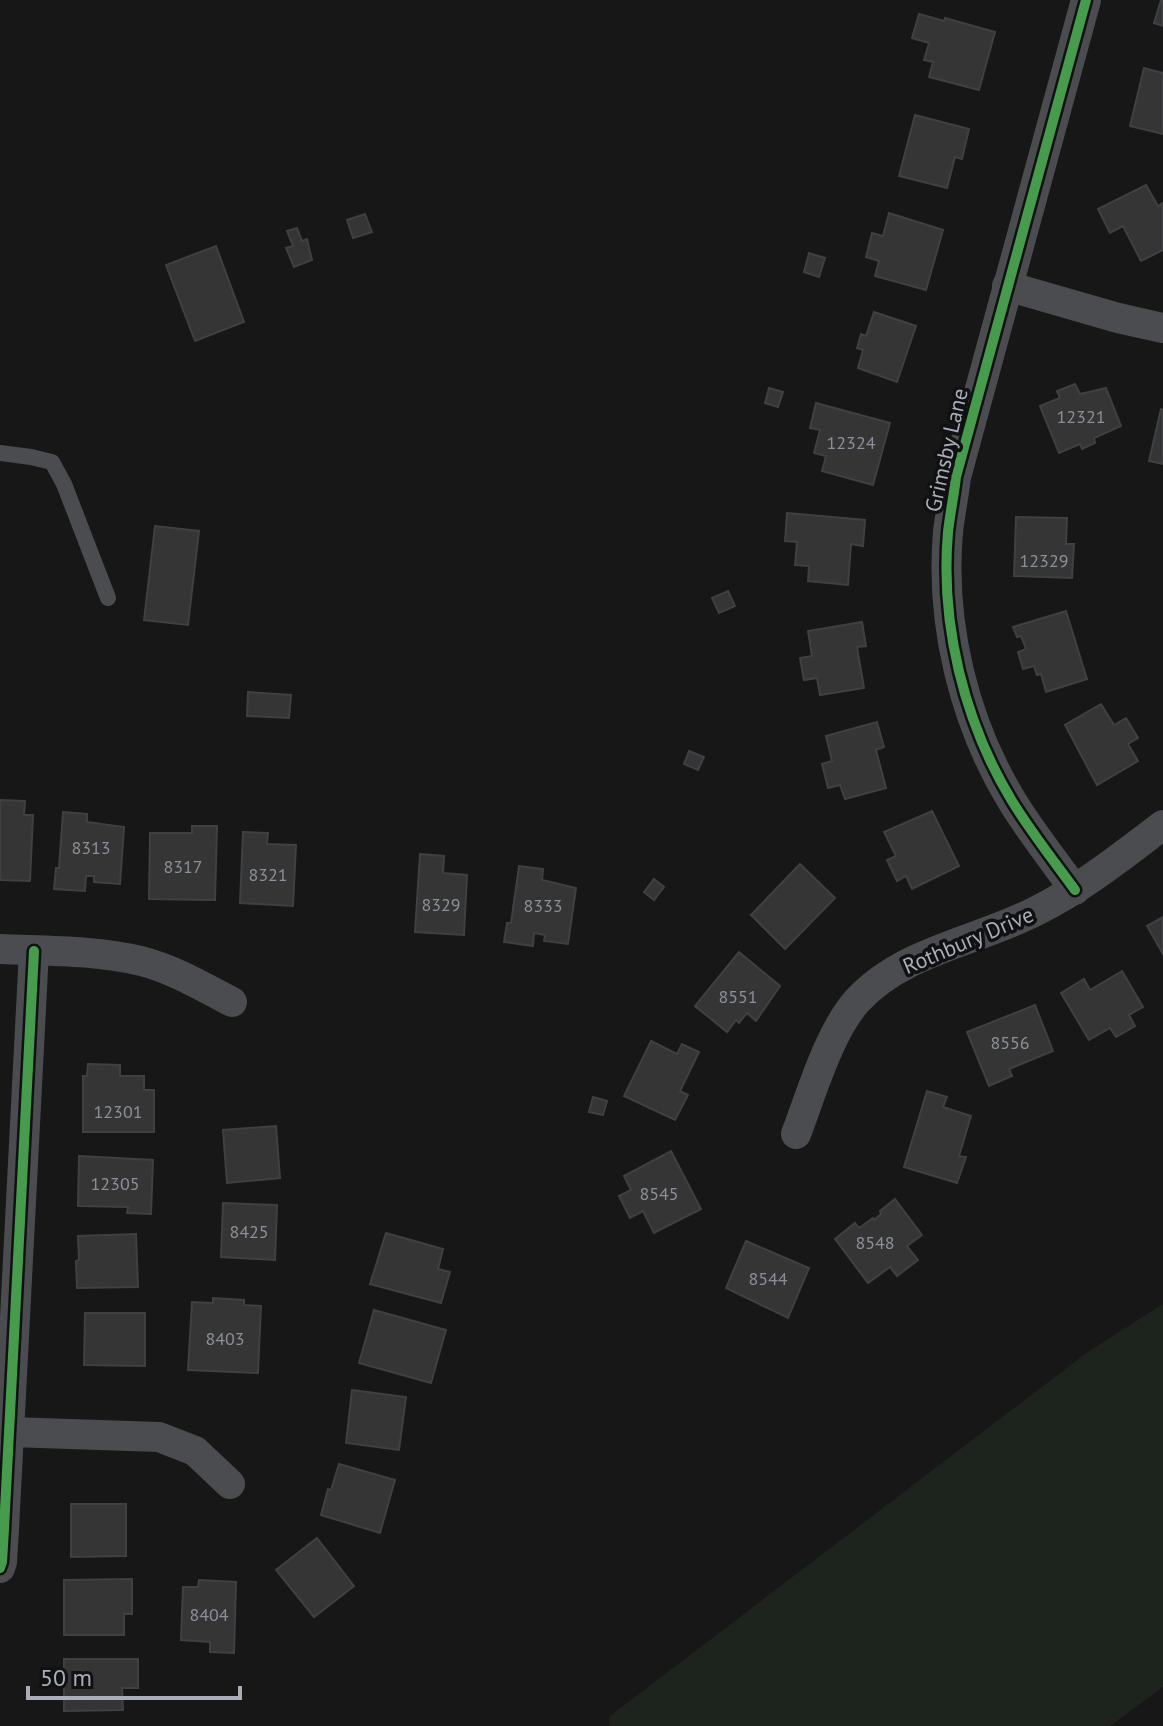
<svg xmlns="http://www.w3.org/2000/svg" width="1163" height="1726" font-family="'PT Sans',sans-serif">
	<rect width="100%" height="100%" fill="#171717"/>
	<path fill="#1d241e" d="M1163,1304V1687L1110,1726H609L610,1716L1089,1351Z"/>
	<g fill="#353536" stroke="#3f4043" stroke-width="2">
		<path d="M1161,0H1163V26L1154,23Z"/>
		<path d="M919,14L944,21L945,18L995,32L979,90L929,77L933,62L924,60L929,43L912,38Z"/>
		<path d="M1144,68L1163,73V134L1130,126Z"/>
		<path d="M915,115L969,129L962,159L955,157L947,188L899,176Z"/>
		<path d="M1146,185L1158,206L1163,203V250L1141,261L1123,226L1110,233L1098,209Z"/>
		<path d="M889,213L943,230L926,290L875,276L879,261L866,257L872,233L883,236Z"/>
		<path d="M365,214L372,232L353,238L347,220Z"/>
		<path d="M297,228L302,241L307,239L312,260L294,267L286,248L293,246L287,231Z"/>
		<path d="M216,246L244,322L195,341L166,265Z"/>
		<path d="M809,253L825,258L819,277L804,272Z"/>
		<path d="M874,312L916,326L897,382L858,368L863,350L857,348L861,334L866,336Z"/>
		<path d="M1075,384L1080,394L1106,388L1121,426L1094,438L1095,443L1082,449L1080,444L1059,453L1040,406L1060,398L1057,391Z"/>
		<path d="M769,388L783,392L778,407L765,403Z"/>
		<path d="M816,403L890,423L873,485L822,471L826,456L814,453L820,430L810,428Z"/>
		<path d="M1161,409L1163,410V464L1149,461Z"/>
		<path d="M787,513L865,520L863,546L851,544L848,585L808,581L809,566L795,565L797,542L785,541Z"/>
		<path d="M1016,517L1067,518L1066,544H1074L1072,578L1014,576Z"/>
		<path d="M155,526L199,531L188,625L144,620Z"/>
		<path d="M728,591L735,606L719,613L712,598Z"/>
		<path d="M1066,611L1087,679L1046,692L1041,674L1037,675L1034,666L1023,669L1018,652L1026,649L1021,636L1017,637L1013,627Z"/>
		<path d="M862,622L866,646L857,647L864,688L820,695L817,678L804,680L800,658L812,656L808,631Z"/>
		<path d="M248,692L291,695L289,718L247,716Z"/>
		<path d="M1101,704L1114,725L1126,718L1138,738L1128,744L1138,761L1097,785L1065,725Z"/>
		<path d="M877,722L884,747L876,750L886,788L845,799L840,785L828,788L822,764L832,761L826,736Z"/>
		<path d="M689,751L704,757L698,770L684,764Z"/>
		<path d="M0,800L25,801L24,815H33L30,881L0,880Z"/>
		<path d="M932,811L959,866L912,889L906,876L897,881L887,860L896,856L884,832Z"/>
		<path d="M63,812L87,814V822L124,827L120,884L94,882V876H86L85,891L54,889L56,868H59Z"/>
		<path d="M192,826H217L215,900L149,899L150,833H192Z"/>
		<path d="M243,832L268,833L267,844L296,845L293,906L240,903Z"/>
		<path d="M420,854L444,856L443,873L467,875L464,935L415,932Z"/>
		<path d="M800,864L835,898L785,949L751,915Z"/>
		<path d="M519,866L543,869L542,880L576,888L568,944L544,941L545,935L534,933L533,946L504,942L507,923H511Z"/>
		<path d="M654,879L664,887L654,900L644,892Z"/>
		<path d="M1163,917V954L1147,926Z"/>
		<path d="M739,952L780,986L756,1021L747,1013L739,1023L736,1020L727,1032L695,1006Z"/>
		<path d="M1122,971L1143,1007L1129,1015L1135,1026L1116,1037L1110,1028L1089,1040L1061,993L1084,979L1090,990Z"/>
		<path d="M1035,1005L1053,1051L1009,1069L1012,1076L989,1086L967,1032Z"/>
		<path d="M651,1041L677,1054L682,1044L699,1052L680,1091L688,1095L675,1120L624,1096Z"/>
		<path d="M88,1064L120,1065V1076H144V1090H154V1132H83V1076H87Z"/>
		<path d="M927,1091L947,1097L943,1107L971,1116L959,1156L966,1157L957,1183L904,1167Z"/>
		<path d="M593,1097L607,1101L603,1115L589,1112Z"/>
		<path d="M276,1126L280,1178L227,1183L223,1130Z"/>
		<path d="M671,1151L701,1209L654,1233L643,1211L630,1218L619,1196L631,1190L624,1176Z"/>
		<path d="M79,1156L153,1160L151,1214L127,1213L128,1207L78,1206Z"/>
		<path d="M895,1199L922,1235L907,1246L918,1260L897,1276L890,1267L868,1283L835,1239L855,1223L859,1228L873,1218L874,1220L881,1214L880,1211Z"/>
		<path d="M223,1203L277,1205L275,1260L221,1257Z"/>
		<path d="M386,1233L443,1249L438,1269L450,1272L441,1303L370,1284Z"/>
		<path d="M136,1234L138,1287L77,1288L76,1261L79,1260L78,1236Z"/>
		<path d="M746,1241L809,1268L788,1318L726,1288Z"/>
		<path d="M213,1298L244,1300V1305L261,1306L258,1373L188,1370L192,1302L213,1303Z"/>
		<path d="M374,1310L446,1330L431,1383L359,1363Z"/>
		<path d="M85,1313H145V1366L84,1365Z"/>
		<path d="M352,1390L406,1397L399,1450L346,1443Z"/>
		<path d="M339,1464L395,1480L380,1533L321,1515L328,1489L331,1490Z"/>
		<path d="M71,1504H126V1556L71,1557Z"/>
		<path d="M317,1538L354,1586L314,1617L276,1570Z"/>
		<path d="M132,1579V1614H124V1635H64V1580Z"/>
		<path d="M199,1580L236,1582L234,1653L210,1652V1642L181,1640L183,1587H198Z"/>
		<path d="M64,1659H138V1688H122L123,1710L64,1711Z"/>
	</g>
	<g fill="none" stroke-linecap="round" stroke-linejoin="round">
		<path stroke="#4b4c50" stroke-width="16" d="M0,453L31,457L52,462L64,484L108,598"/>
		<g stroke="#4b4c50" stroke-width="30">
			<path d="M1007,286L1118,318L1163,328"/>
			<path d="M1075,890C1054,861 1031,832 1012,801C964,722 940,624 948,532C950,514 954,495 956,477L1086,0"/>
			<path d="M0,949C47,951 95,950 141,961C173,969 203,987 232,1002"/>
			<path d="M796,1134C811,1095 829,1032 857,1001C904,950 976,942 1036,911C1082,888 1122,856 1163,825"/>
			<path d="M10,1432L159,1437L195,1451L230,1484"/>
			<path d="M0,1568L2,1562L4,1529L34,951"/>
		</g>
		<g stroke="#111113" stroke-width="15">
			<g id="cycleway">
				<path d="M1075,890C1054,861 1031,832 1012,801C964,722 940,624 948,532C950,514 954,495 956,477L1086,0"/>
				<path d="M0,1568L2,1562L4,1529L34,951"/>
			</g>
		</g>
		<use href="#cycleway" stroke="#469c4c" stroke-width="10"/>
	</g>
	<g text-anchor="middle" dominant-baseline="central" stroke-width="7" stroke-linejoin="round" paint-order="stroke">
		<g font-size="18" fill="#8b8f98">
			<text x="1081" y="416">12321</text>
			<text x="851" y="442">12324</text>
			<text x="1044" y="560">12329</text>
			<text x="91" y="847">8313</text>
			<text x="183" y="866">8317</text>
			<text x="268" y="874">8321</text>
			<text x="441" y="904">8329</text>
			<text x="543" y="905">8333</text>
			<text x="738" y="996">8551</text>
			<text x="1010" y="1042">8556</text>
			<text x="118" y="1111">12301</text>
			<text x="115" y="1183">12305</text>
			<text x="659" y="1193">8545</text>
			<text x="249" y="1231">8425</text>
			<text x="875" y="1242">8548</text>
			<text x="768" y="1278">8544</text>
			<text x="225" y="1338">8403</text>
			<text x="209" y="1614">8404</text>
		</g>
		<g font-size="22" fill="#a8adb8" stroke="#111113">
			<text transform="translate(946 450) rotate(-77)">Grimsby Lane</text>
			<text transform="translate(968 940) rotate(-23)">Rothbury Drive</text>
		</g>
	</g>
	<path d="M28 1686v12h212v-12" fill="none" stroke="#a8adb8" stroke-width="4"/>
	<text x="40" y="1686" font-size="24" fill="#a8adb8" stroke="#111113" stroke-width="6" paint-order="stroke">50 m</text>
</svg>
